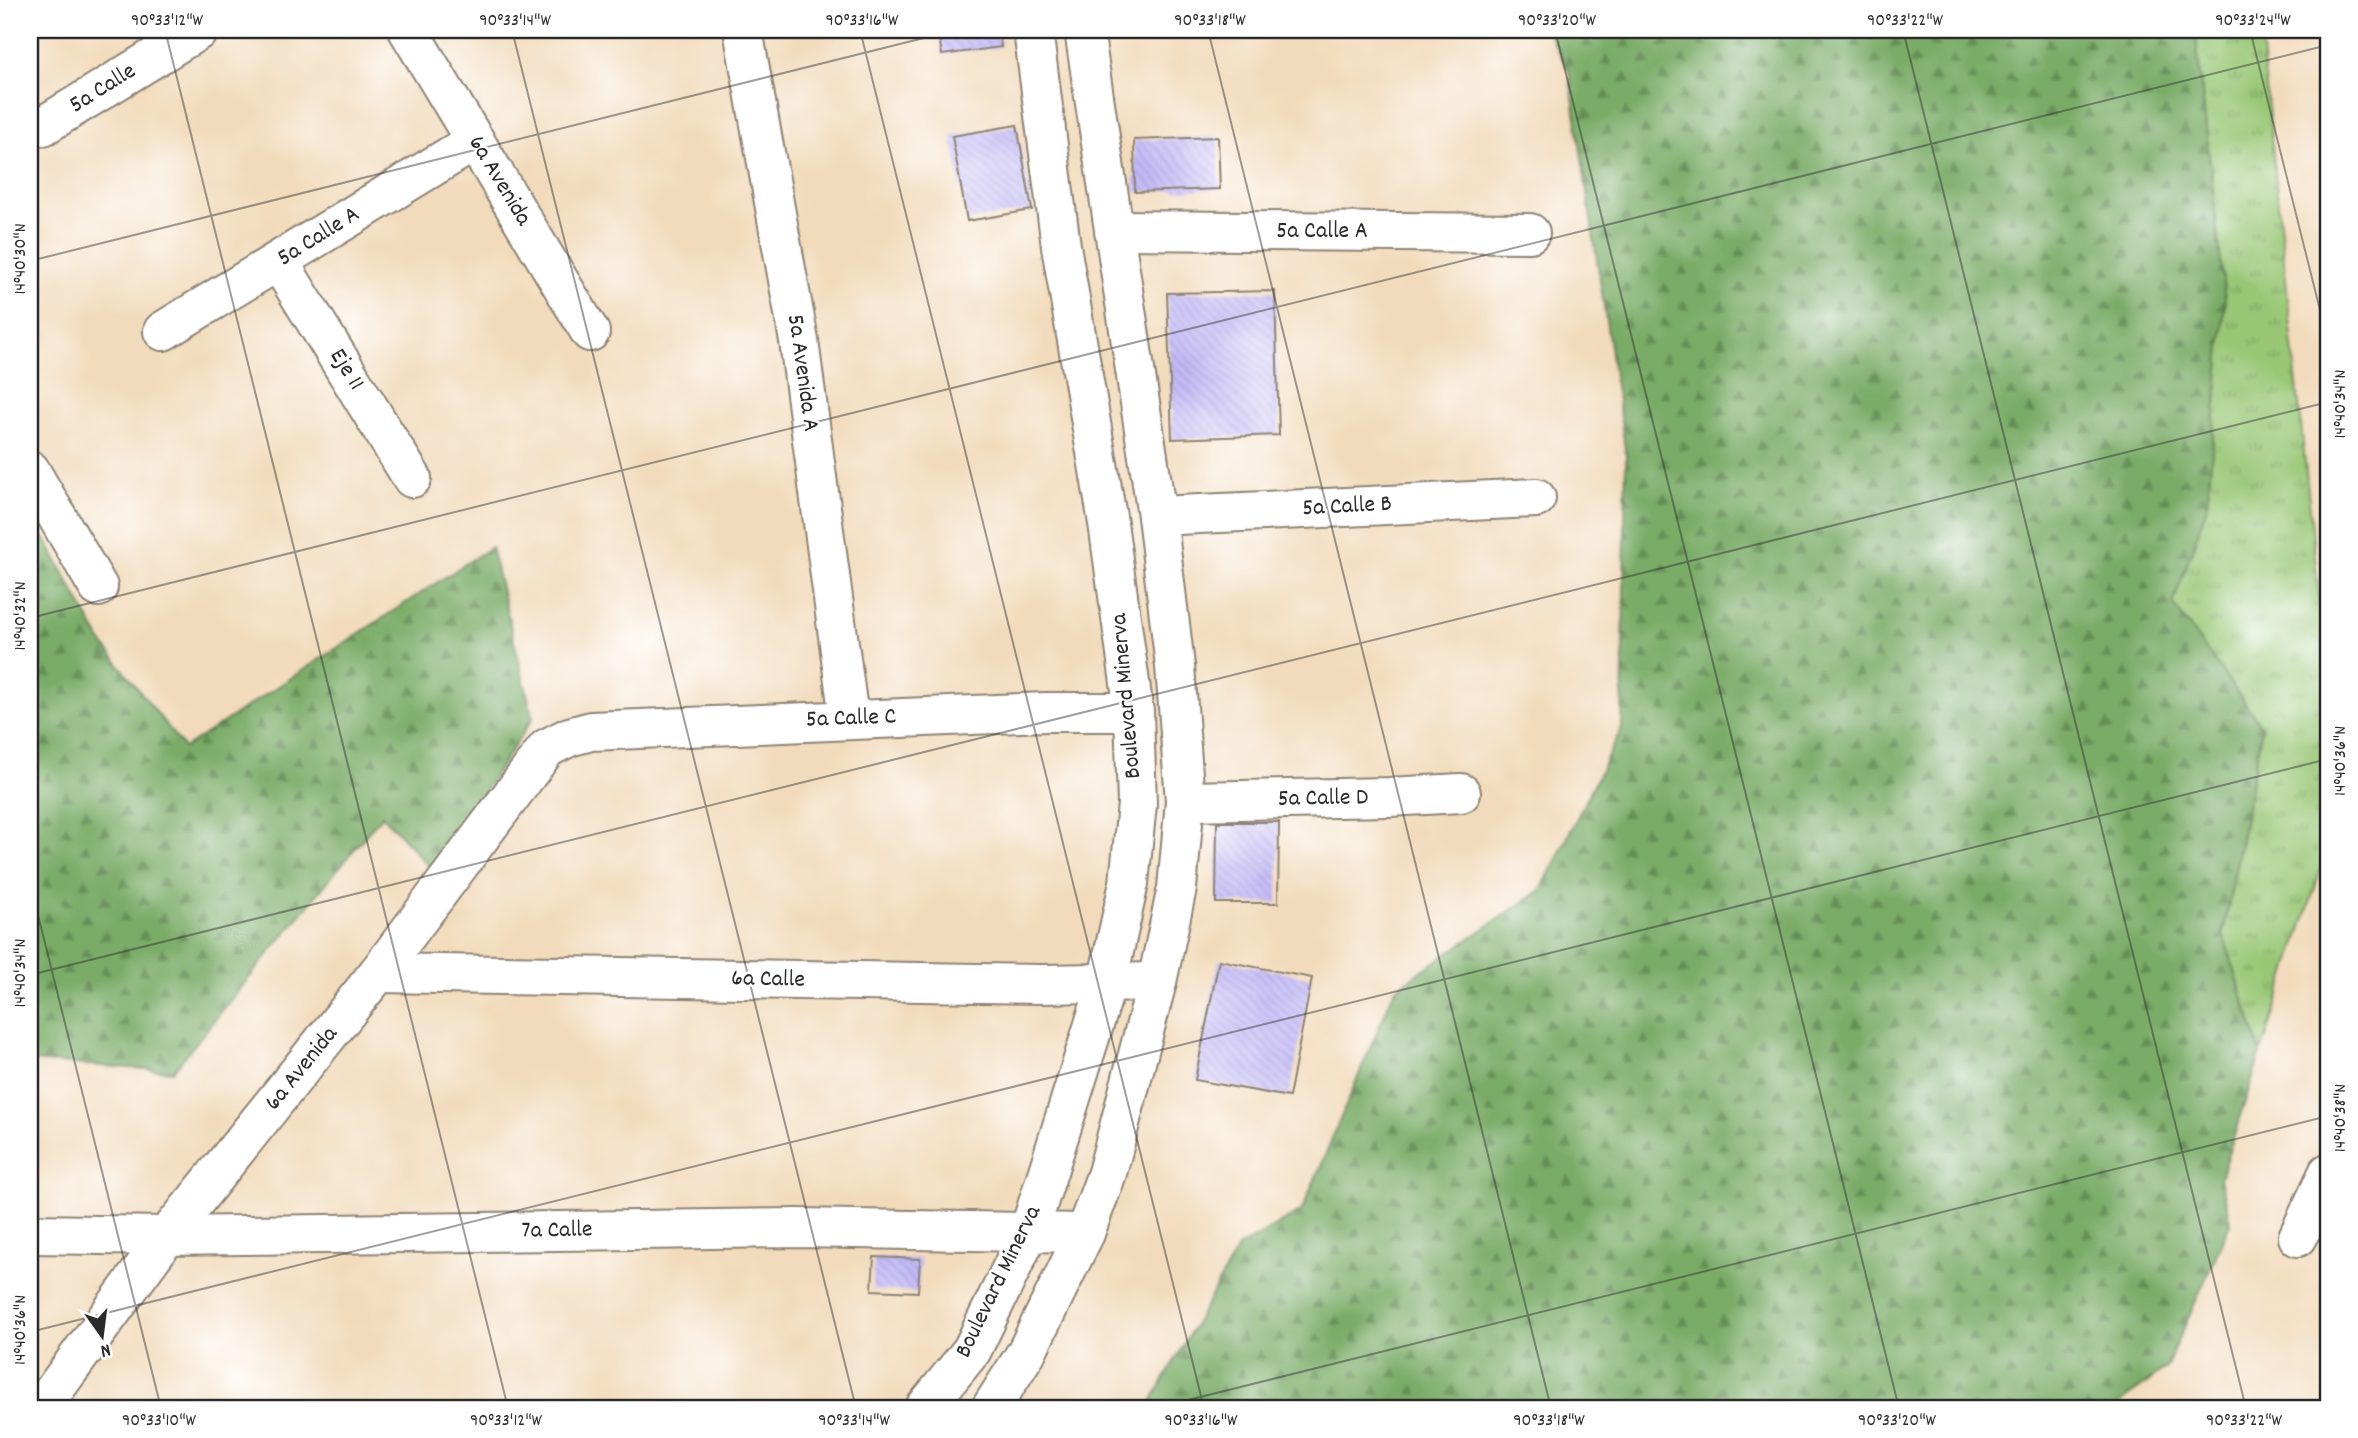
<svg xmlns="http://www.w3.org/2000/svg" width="2358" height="1438" font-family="Dekko,sans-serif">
	<defs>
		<pattern id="grass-tufts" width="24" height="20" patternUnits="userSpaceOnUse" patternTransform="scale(1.75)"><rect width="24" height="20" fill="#99c776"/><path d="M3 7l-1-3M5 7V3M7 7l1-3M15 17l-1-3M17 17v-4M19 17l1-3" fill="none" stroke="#7da261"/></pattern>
		<pattern id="forest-firs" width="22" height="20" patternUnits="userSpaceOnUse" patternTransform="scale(1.75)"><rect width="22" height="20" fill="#7aac67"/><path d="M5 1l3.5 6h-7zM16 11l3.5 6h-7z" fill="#648c55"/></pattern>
		<pattern id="building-back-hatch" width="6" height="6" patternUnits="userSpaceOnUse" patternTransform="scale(1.75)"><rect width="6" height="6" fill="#c3baf7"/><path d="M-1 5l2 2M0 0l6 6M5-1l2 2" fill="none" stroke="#a8a0d4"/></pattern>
	</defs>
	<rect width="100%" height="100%" fill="#fff"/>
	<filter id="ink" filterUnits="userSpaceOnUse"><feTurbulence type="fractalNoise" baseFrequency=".0143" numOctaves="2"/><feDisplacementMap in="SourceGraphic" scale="14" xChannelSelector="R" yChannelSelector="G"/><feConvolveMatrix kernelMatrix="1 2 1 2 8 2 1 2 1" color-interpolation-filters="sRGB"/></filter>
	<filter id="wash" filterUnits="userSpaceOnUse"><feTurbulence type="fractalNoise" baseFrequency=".00686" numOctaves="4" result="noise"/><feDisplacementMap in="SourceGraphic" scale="28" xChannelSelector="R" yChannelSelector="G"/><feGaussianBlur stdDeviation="1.57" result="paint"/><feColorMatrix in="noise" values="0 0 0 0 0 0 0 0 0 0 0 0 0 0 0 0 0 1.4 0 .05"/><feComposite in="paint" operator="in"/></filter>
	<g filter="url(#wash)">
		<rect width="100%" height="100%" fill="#f2dbbc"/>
		<path fill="url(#grass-tufts)" stroke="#627950" stroke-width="2" d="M2195,30H2260L2328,683V847L2261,1053L2223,934L2262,727L2173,604L2207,506L2225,300Z"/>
		<g fill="url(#forest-firs)" stroke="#526c49" stroke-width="2">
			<path d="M1547,30H2195L2225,300L2207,506L2173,604L2262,727L2223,934L2261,1053L2220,1178L2231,1222L2166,1368L2114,1408H1148L1238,1248L1302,1210L1395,989L1541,890L1622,728L1626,455L1569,71Z"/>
			<path d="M30,512L101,641L184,748L491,547L533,718L432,870L382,815L173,1071L30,1061Z"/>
		</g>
		<g id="blocks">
			<g fill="url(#building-back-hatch)">
				<path d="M938,30H999L1001,47L942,55Z"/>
				<path d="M1017,125L1032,210L967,221L952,136Z"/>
				<path d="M1218,137L1220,189L1135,192L1134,140Z"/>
				<path d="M1275,291L1279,435L1172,439L1167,293Z"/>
				<path d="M1217,822H1279L1278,903H1216Z"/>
				<path d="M1219,960L1312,978L1289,1097L1195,1080Z"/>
				<path d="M874,1257L920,1259L918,1292L872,1290Z"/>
			</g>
		</g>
	</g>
	<g filter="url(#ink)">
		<use href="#blocks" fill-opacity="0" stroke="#8e8374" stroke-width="2"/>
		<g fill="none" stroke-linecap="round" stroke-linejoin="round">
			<g stroke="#8e8374" stroke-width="42">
				<g id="minor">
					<path d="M408,30L590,332"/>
					<path d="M743,30L799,341L849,719"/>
					<path d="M43,126L199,30"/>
					<path d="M1114,230L1530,233"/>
					<path d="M279,262L412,478"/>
					<path d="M163,331L475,141"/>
					<path d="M30,470L98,587"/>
					<path d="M1157,516L1536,498"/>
					<path d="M1185,801L1389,797L1461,793"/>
					<path d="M378,973L1042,984L1157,982"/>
					<path d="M30,1234L167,1236L798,1228L1085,1233"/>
					<path d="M2298,1237L2328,1173"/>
					<path d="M41,1408L167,1236L378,973L547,748L569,737L591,731L1046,712H1134"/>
				</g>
			</g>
			<g stroke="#8e8374" stroke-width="42">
				<g id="tertiary">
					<path d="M925,1408L972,1350L1029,1232L1107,983L1129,883L1137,804L1134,712L1108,523L1061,246L1033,30"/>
					<path d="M991,1408L1026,1353L1085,1233L1107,1173L1157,982L1177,888L1185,801L1175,666L1157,516L1084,30"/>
				</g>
			</g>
			<use href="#minor" stroke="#fff" stroke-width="38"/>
			<use href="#tertiary" stroke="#fff" stroke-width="38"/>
		</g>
	</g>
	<path fill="none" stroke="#2b2b2b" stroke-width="2" stroke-opacity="0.45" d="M165,30L508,1408M512,30L856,1408M860,30L1204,1408M1208,30L1551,1408M1555,30L1899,1408M1903,30L2246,1408M2250,30L2328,342M30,261L956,30M30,618L2328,45M30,883L161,1408M30,975L2328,402M30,1332L2328,759M1156,1408L2328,1116"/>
	<g text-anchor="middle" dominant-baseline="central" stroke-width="5" stroke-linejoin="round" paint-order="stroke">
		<g font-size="24" fill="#2b2b2b" stroke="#fff">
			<text transform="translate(103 89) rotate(-32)">5a Calle</text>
			<text transform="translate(499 181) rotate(59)">6a Avenida</text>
			<text x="1322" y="232">5a Calle A</text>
			<text transform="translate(319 237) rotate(-32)">5a Calle A</text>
			<text transform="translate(346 370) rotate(58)">Eje 11</text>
			<text transform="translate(802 373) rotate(82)">5a Avenida A</text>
			<text transform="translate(1347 507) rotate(-3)">5a Calle B</text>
			<text transform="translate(1127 696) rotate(-95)">Boulevard Minerva</text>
			<text transform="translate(851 719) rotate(-2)">5a Calle C</text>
			<text transform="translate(1323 799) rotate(-1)">5a Calle D</text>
			<text transform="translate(768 980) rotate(1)">6a Calle</text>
			<text transform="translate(302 1069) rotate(-51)">6a Avenida</text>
			<text transform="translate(557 1231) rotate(-1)">7a Calle</text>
			<text transform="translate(999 1282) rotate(-64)">Boulevard Minerva</text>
		</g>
	</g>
	<rect width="2358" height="1438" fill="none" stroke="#fff" stroke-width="77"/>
	<g transform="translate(102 1336) rotate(166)" stroke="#ffffff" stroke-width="5" paint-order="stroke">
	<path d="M0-5L12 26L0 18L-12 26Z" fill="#2b2b2b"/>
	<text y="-10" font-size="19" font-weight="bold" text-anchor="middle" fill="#2b2b2b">N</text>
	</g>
	<rect x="38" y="38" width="2282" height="1362" fill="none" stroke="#2b2b2b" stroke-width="2.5"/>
	<g font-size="18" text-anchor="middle" fill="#2b2b2b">
		<text x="167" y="25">90°33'12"W</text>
		<text x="515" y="25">90°33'14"W</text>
		<text x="862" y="25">90°33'16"W</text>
		<text x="1210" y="25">90°33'18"W</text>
		<text x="1557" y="25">90°33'20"W</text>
		<text x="1905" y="25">90°33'22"W</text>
		<text x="2253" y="25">90°33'24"W</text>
		<text transform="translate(19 259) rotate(-90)" y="6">14°40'30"N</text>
		<text transform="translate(2339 404) rotate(-90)" y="6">14°40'34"N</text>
		<text transform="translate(19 616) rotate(-90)" y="6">14°40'32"N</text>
		<text transform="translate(2339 761) rotate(-90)" y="6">14°40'36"N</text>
		<text transform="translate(19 973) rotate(-90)" y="6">14°40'34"N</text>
		<text transform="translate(2339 1118) rotate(-90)" y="6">14°40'38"N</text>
		<text transform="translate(19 1330) rotate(-90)" y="6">14°40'36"N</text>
		<text x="159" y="1425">90°33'10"W</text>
		<text x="506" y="1425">90°33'12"W</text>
		<text x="854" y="1425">90°33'14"W</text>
		<text x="1201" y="1425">90°33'16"W</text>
		<text x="1549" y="1425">90°33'18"W</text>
		<text x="1897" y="1425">90°33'20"W</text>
		<text x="2244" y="1425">90°33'22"W</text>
	</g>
</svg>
